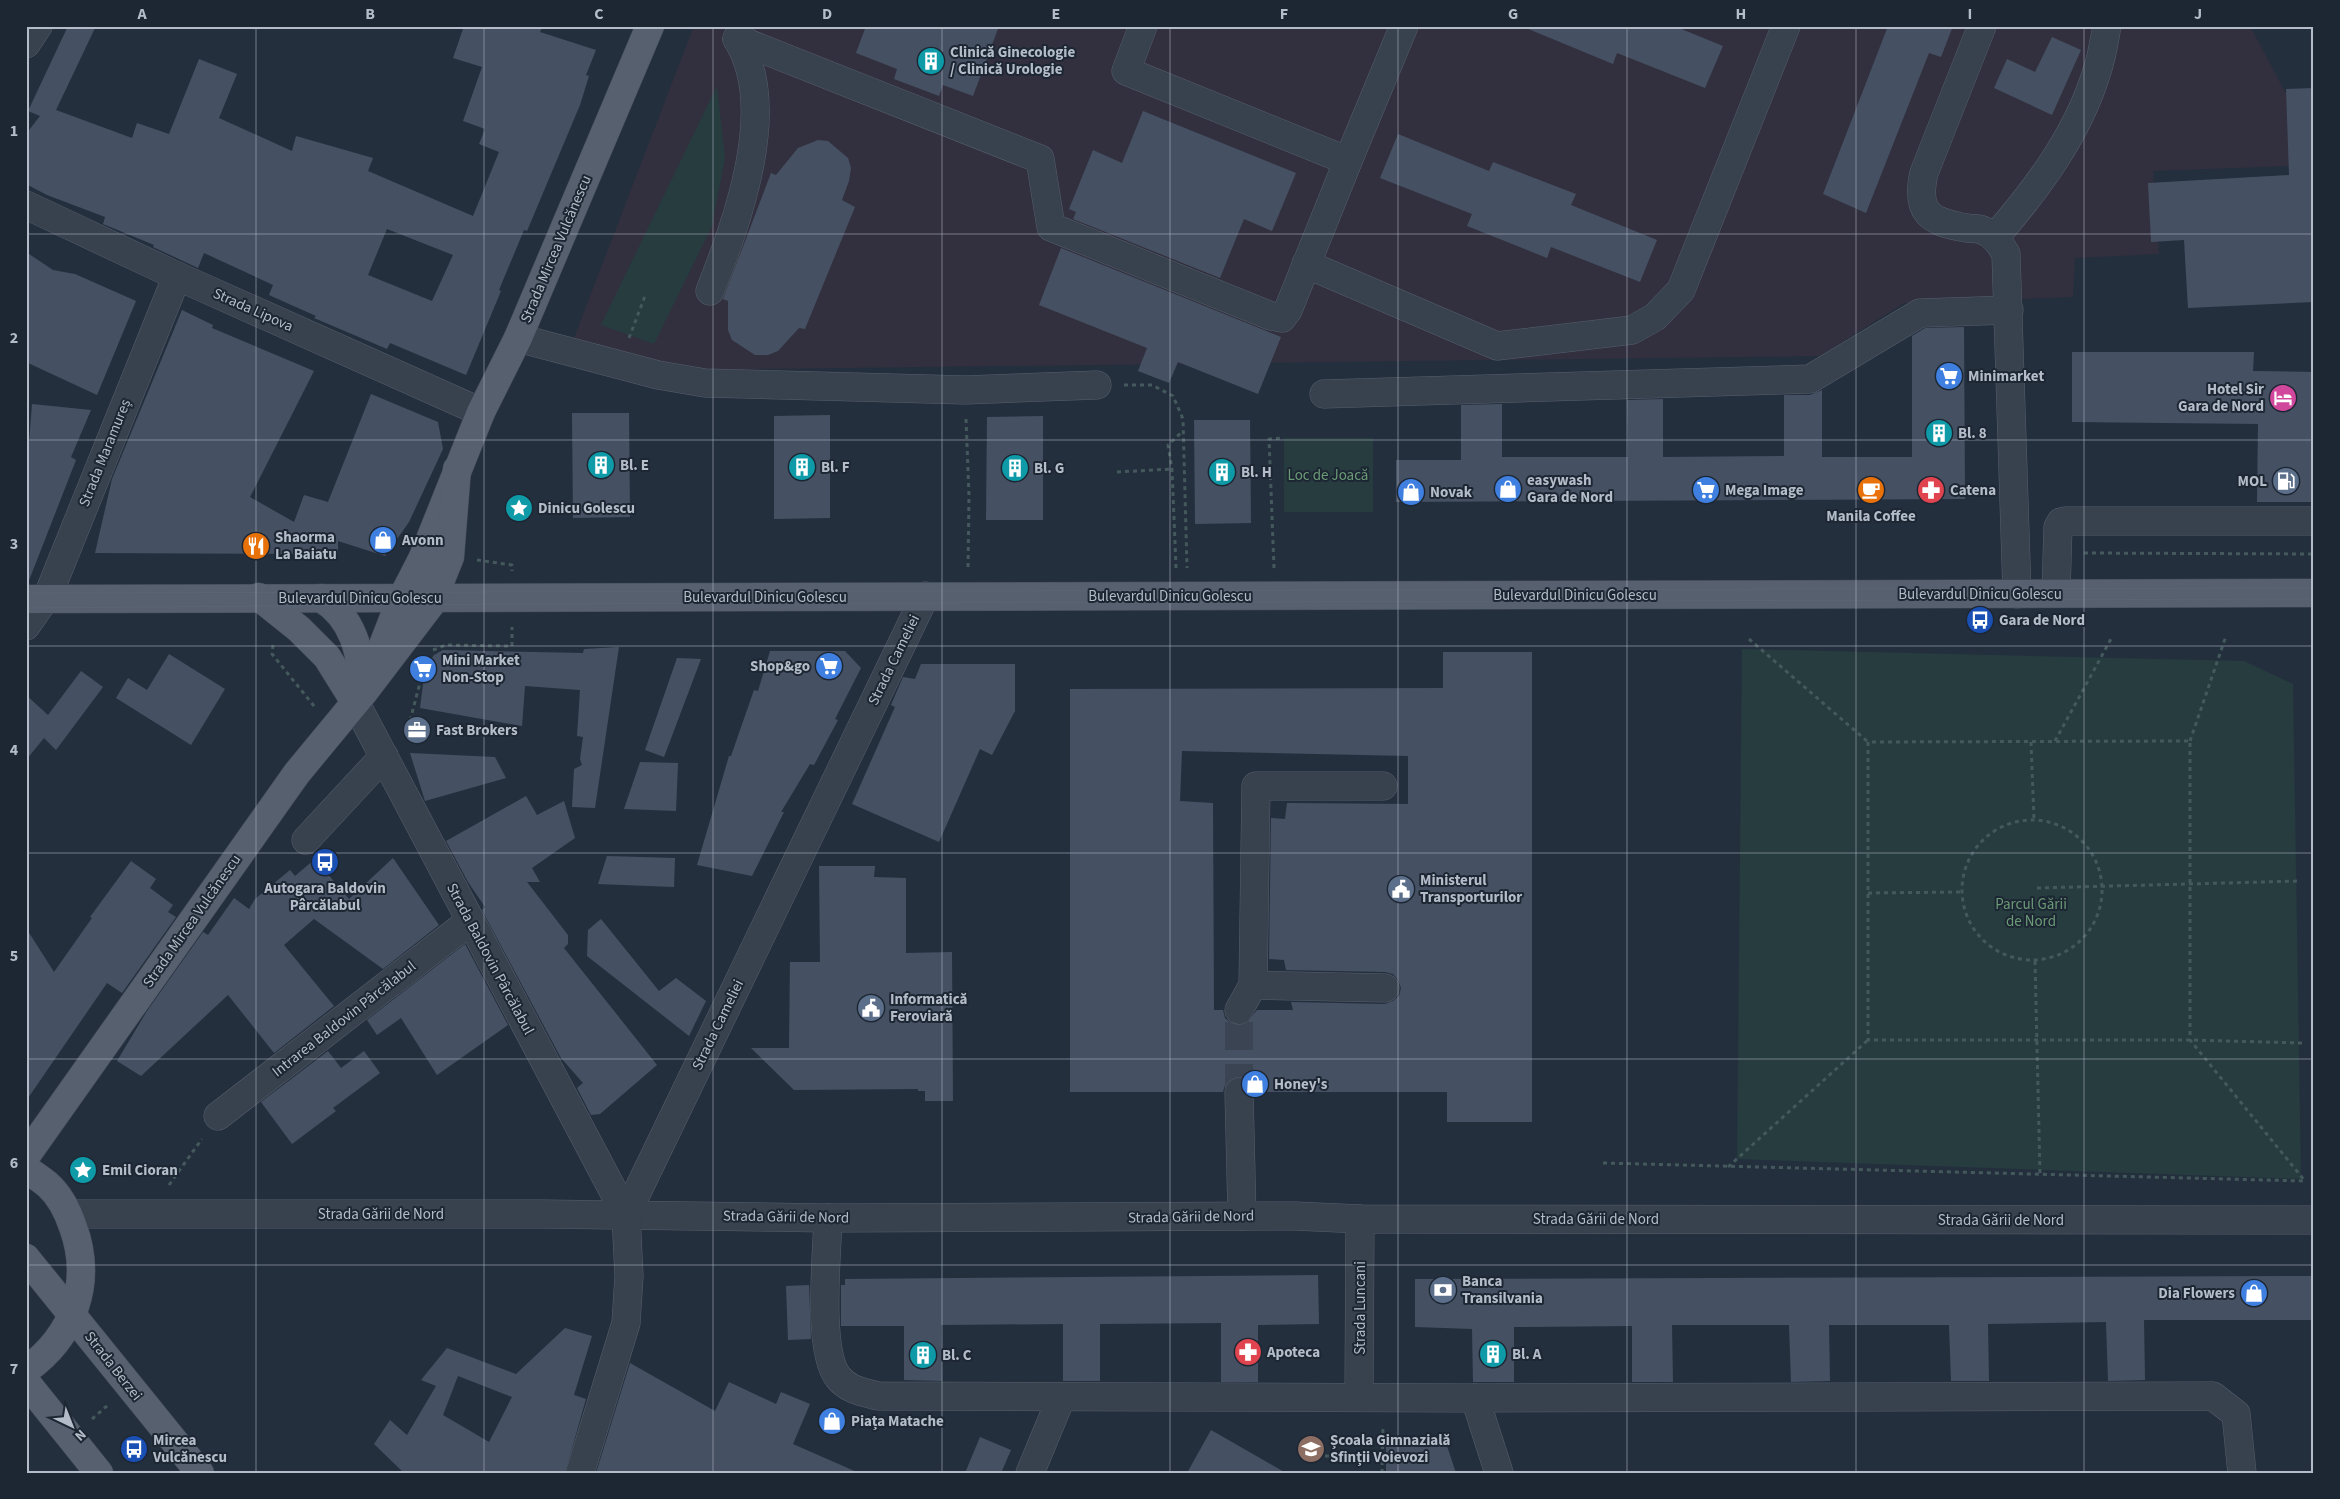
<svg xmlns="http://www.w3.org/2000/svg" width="2340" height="1499" font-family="'Source Sans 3',sans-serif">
	<rect width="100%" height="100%" fill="#242f3e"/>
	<path fill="#32303f" d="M694,26H2250L2314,146V165L2153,171L2159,254L2075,258L2073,297L1904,303L1820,356L681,370L649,364L574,338Z"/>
	<g fill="#263c3f">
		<path d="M717,86L725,158L712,226L654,344L601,325Z"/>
		<rect x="1284" y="438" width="89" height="74"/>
		<path d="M1742,649L2244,661L2293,684L2301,1179L1737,1159Z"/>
	</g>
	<g fill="#455162" fill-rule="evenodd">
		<path d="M68,26H96L56,110L132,138L137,123L169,134L199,59L237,74L219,118L292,151L296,136L373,158L368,171L473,216L499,152L479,144L485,129L463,121L482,67L453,58L464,26H543L540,32L596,50L586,75L589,76L580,105L527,231L524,230L499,290L501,291L466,375L390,343L387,349L314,318L316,316L269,295L273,285L204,253L198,268L153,247L154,245L103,224L105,217L47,195L26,184V134L40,116L28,111ZM387,229L453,255L432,301L368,275Z"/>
		<path d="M866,26H999L973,96L943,85L939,96L894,79L897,69L856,53Z"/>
		<path d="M1521,26H1674L1723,46L1705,88L1617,53L1613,64Z"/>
		<path d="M1888,26H1953L1941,57L1929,53L1866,213L1823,194Z"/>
		<path d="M2052,37L2081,50L2052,115L1994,88L2007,59L2035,72Z"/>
		<path d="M2314,88V302L2188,308L2184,240L2151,242L2148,183L2289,175L2286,89Z"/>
		<path d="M1143,111L1296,173L1272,231L1244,219L1220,278L1073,219L1076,212L1069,209L1093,150L1122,163Z"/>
		<path d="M1398,134L1489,171L1493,162L1576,194L1571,205L1657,240L1640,282L1551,247L1547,258L1467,226L1472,214L1380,178Z"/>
		<path d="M818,140L828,141L848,158L851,168L849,181L842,200L855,207L805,329L799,328L778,351L768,355H755L732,340L728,330V301L723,299L771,173L776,175L798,148Z"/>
		<path d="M1061,248L1281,337L1258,394L1178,362L1169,383L1138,371L1147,348L1039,305Z"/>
		<path d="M26,252L53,270L75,274L136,301L97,395L26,362Z"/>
		<path d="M182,310L213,325L212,328L314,371L250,497L294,522L304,495L328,502L371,394L438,422L443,449L409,522L385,556L338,541V554L95,553L112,479Z"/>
		<path d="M1964,327L1965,499L1396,502V460H1461V405L1502,404V457H1628L1627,400L1663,399V457L1784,456V395H1810L1822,390V457H1912V336L1925,328Z"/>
		<path d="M2072,352H2254L2253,371L2314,372V502H2257L2258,424L2072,422Z"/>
		<path d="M32,404L91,410L71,457L76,460L28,583H26V442L29,443Z"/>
		<path d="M572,413H629L630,517L573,518Z"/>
		<path d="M830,415V518L774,519V416Z"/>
		<path d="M1043,416V520H986L987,417Z"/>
		<path d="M1194,420H1250L1251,523L1195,524Z"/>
		<path d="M619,647L595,808L572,807L574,769L582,765L580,759L583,737L577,736L580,690L525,686L522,726L420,708L425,668L434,655L443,650L583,653L584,649Z"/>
		<path d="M770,651H845L861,668L835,719L838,720L814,765L810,764L781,812H784L752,876L697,865L729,756H731L754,690L758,691Z"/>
		<path d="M1443,652H1532V1122H1447V1092H1255L1252,1083L1247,1079L1239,1076L1230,1079L1225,1085L1223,1092H1070V689L1443,688ZM1182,751L1408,756V804L1287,803L1285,819L1271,818L1269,959L1284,960L1286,970L1385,972L1393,974L1398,980L1401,988L1399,996L1393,1001L1385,1004L1291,1002L1293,1010H1257L1247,1023L1240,1026L1231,1023L1225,1018L1223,1010H1214L1213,803L1180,801Z"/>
		<path d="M169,654L225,689L191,745L116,698L128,678L147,690Z"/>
		<path d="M677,658L701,659L664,757L645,750Z"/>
		<path d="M921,664H1015V711L992,755L980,749L939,842L852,804L895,707L891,705L903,677L915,679Z"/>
		<path d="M81,671L103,687L56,750L44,738L26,760V695L48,715Z"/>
		<path d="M410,753L495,757L506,778L425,801Z"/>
		<path d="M640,762L678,763L676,811L624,809Z"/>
		<path d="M526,796L537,815L564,801L575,838L532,868L540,882H527L568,935V944L564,948L657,1065L600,1114L591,1115L577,1088L583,1083L561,1058L482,910L485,907L468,882L446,841Z"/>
		<path d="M607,856L675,858L674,887L598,884Z"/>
		<path d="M393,858L439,925L383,969L314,919L284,945L334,1006L274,1053L228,995L141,1076L117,1061L147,1011L203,932L208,935L234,898L249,909L255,899L290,870L295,876L315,859L349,899Z"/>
		<path d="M131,861L156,879L150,888L173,905L168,912L176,917L122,993L107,983L26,1101V928L54,972L92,918L90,917Z"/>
		<path d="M819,866H875L874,877L906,878V953L952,952L953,1101H925V1091H918V1089L794,1090L751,1048H789L790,962H820Z"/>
		<path d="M601,919L659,991L676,978L706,1001L689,1036L587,956L588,930Z"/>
		<path d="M465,944L508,1025L437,1075L401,1018L377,1035L367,1020Z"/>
		<path d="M328,1051L341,1068L364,1051L380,1073L333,1108L336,1111L292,1144L261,1102Z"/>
		<path d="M1318,1275L1319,1324L1258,1325V1382H1221V1323L1100,1324V1381H1063V1324L941,1325L942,1381L904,1380V1326H841V1285H845V1279Z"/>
		<path d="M2314,1276V1320H2144L2145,1380L2108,1381L2106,1322L1988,1324L1989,1381H1951L1949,1325H1829L1830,1381L1791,1382L1789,1325H1672L1673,1382H1632V1326L1514,1327V1382H1473L1472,1329L1415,1327V1279Z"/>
		<path d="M809,1285L811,1339L788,1340L786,1286Z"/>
		<path d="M565,1328L592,1336L574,1395L586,1399L565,1473H404L374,1444L390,1420L407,1435L436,1386L421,1380L447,1348L516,1374ZM458,1376L512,1397L489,1442L443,1415Z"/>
		<path d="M630,1363L715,1411L729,1382L776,1404L781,1392L810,1404L793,1444L859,1473H596Z"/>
		<path d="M1211,1430L1286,1473H1187Z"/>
		<path d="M1386,1436L1444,1437L1456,1473H1386Z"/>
		<path d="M980,1437L1011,1450L1001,1473H965Z"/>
	</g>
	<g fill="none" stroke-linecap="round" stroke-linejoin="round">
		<path stroke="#3a4453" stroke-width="28" stroke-dasharray="28 14" stroke-linecap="butt" d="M1239,1092V1010"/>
		<g stroke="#565f6c" stroke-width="29">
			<g id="minor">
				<path d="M1143,26L1126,71L1348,161L1404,26"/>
				<path d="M1982,26L1924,173C1915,213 1930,222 1967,228C1972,229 1978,228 1982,230C1994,234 2000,244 2006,254L2017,594"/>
				<path d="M737,39L1040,159L1051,227L1271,316L1282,318L1288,310L1348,161"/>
				<path d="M26,44L38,26"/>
				<path d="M26,205L177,276L481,412"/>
				<path d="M1995,237C2037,189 2078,134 2097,71C2102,57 2104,41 2107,26"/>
				<path d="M1306,264L1497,346L1632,330L1655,317L1681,290L1786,26"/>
				<path d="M710,291C737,222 780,107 737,39L740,32"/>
				<path d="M518,338L658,375L705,383L965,390L1097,385"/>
				<path d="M1324,394L1810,379L1920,313L2009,310"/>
				<path d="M2056,593L2058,527L2061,522L2066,521H2314"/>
				<path d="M26,626L49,593L177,276"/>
				<path d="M355,702L626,1215"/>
				<path d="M306,840L384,756"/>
				<path d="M1253,985L1385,988"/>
				<path d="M1239,1010L1253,985L1256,786H1383"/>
				<path d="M1239,1092L1242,1216"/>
				<path d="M218,1116L470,921"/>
				<path d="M69,1214H542L828,1218L1295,1216L1360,1219L2314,1220"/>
				<path d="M828,1218C827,1254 817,1350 838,1377C848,1390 863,1392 878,1396L1475,1398L2213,1396L2236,1414L2242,1473"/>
				<path d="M1359,1397L1360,1219"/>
				<path d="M1475,1398L1499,1473"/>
				<path d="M580,1473L626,1323L629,1276L626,1215L925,596"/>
				<path d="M1030,1473L1061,1398"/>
			</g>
		</g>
		<g stroke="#414a57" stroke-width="29">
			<g id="major">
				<path d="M259,597L299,629L327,657L355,702"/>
				<path d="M321,598C354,618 360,652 364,688"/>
				<path d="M26,599L2314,593"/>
				<path d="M376,663L399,604L423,557L481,412L518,338L650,26"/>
				<path d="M26,1156L297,773L364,692L431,604L450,557L457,469"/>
				<path d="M26,1169C33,1174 41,1179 48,1185C59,1195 68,1212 73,1227C93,1282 74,1336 26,1370"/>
				<path d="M26,1258L200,1473"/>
				<path d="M26,1382L99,1473"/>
			</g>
		</g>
		<g stroke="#44595c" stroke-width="3" stroke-dasharray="4 4" stroke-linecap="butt">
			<path d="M629,338L645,296"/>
			<path d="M1124,385H1152L1173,396L1183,419L1187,568"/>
			<path d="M966,419L969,496L968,568"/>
			<path d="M1117,472L1172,469"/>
			<path d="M2084,553L2314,554"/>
			<path d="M477,560L512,565V571"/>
			<path d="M1176,568L1172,469L1168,445L1183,431"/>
			<path d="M1274,568L1269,439L1284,438"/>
			<path d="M1749,639L1868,742"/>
			<path d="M273,645L272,654L314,706"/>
			<path d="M433,650L446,645L512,646V627"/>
			<path d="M406,736L426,660"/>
			<path d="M2055,741L2111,639"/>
			<path d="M2190,741L2226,636"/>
			<path d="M2031,742L2034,820"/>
			<circle cx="2032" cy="890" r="70"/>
			<path d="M2037,888L2300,881"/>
			<path d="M1868,893L1962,892"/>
			<path d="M2035,961L2040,1175"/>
			<path d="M2302,1043L2190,1040H1868V742L2190,741V1040L2305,1181"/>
			<path d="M1603,1163L2304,1181"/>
			<path d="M1728,1167L1868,1040"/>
			<path d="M169,1185L202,1139"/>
			<path d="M92,1419L108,1405"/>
			<path d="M1325,1456L1382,1457"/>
			<path d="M1382,1473L1383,1426"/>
		</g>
		<use href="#minor" stroke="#38414e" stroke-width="28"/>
		<use href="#major" stroke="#56606e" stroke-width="28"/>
		<g stroke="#5a6575" stroke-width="1">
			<path d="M26,593L2314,588"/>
			<path d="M26,608L512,604L2314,599"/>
		</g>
	</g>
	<path fill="none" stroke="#b4bcc9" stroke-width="1" stroke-opacity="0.55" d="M256,26V1473M484,26V1473M713,26V1473M942,26V1473M1170,26V1473M1398,26V1473M1627,26V1473M1856,26V1473M2084,26V1473M26,234H2314M26,440H2314M26,646H2314M26,853H2314M26,1059H2314M26,1265H2314"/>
	<defs>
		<g id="building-disc" transform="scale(1.4375)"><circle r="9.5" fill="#0f9aa8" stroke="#1d2633"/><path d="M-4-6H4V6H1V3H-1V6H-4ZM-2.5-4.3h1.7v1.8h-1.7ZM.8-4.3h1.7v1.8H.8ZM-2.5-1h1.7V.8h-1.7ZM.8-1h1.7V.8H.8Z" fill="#fff"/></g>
		<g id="supermarket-disc" transform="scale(1.4375)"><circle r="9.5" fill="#3f7fe0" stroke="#1d2633"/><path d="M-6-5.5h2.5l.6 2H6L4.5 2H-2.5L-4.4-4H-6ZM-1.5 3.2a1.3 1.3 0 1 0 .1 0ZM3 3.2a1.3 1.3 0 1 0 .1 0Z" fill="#fff"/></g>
		<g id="hotel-disc" transform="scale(1.4375)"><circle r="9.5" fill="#d1479c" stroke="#1d2633"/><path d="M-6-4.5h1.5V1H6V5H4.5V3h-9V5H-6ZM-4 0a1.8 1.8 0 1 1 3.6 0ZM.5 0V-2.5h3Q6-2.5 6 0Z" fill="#fff"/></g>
		<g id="fuel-disc" transform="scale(1.4375)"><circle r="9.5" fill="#5c6f8a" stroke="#1d2633"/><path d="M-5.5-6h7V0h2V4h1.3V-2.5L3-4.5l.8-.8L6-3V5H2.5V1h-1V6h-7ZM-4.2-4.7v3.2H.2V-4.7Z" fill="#fff"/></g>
		<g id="shop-disc" transform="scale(1.4375)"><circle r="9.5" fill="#3f7fe0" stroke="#1d2633"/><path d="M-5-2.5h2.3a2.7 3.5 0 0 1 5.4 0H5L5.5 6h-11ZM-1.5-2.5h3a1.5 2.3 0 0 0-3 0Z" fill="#fff"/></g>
		<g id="cafe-disc" transform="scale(1.4375)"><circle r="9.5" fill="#e8710a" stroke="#1d2633"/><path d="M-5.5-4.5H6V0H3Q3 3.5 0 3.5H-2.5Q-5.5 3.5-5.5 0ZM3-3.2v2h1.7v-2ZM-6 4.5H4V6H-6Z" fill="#fff"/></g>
		<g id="pharmacy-disc" transform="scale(1.4375)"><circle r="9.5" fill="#e0444e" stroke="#1d2633"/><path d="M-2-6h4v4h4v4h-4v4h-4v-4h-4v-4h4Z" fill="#fff"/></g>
		<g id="sight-disc" transform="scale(1.4375)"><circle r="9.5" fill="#0f9aa8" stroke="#1d2633"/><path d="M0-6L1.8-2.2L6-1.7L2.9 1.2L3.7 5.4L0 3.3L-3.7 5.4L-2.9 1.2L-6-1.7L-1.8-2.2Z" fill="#fff"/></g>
		<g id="restaurant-disc" transform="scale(1.4375)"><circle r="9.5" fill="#e8710a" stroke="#1d2633"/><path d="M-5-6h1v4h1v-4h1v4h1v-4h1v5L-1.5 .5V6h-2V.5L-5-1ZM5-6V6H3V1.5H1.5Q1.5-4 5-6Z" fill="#fff"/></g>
		<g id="bus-disc" transform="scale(1.4375)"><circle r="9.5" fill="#1a4fb4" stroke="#1d2633"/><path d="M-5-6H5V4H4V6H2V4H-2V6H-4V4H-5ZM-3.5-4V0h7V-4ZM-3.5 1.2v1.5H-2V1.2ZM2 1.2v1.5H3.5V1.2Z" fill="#fff"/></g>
		<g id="office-disc" transform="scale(1.4375)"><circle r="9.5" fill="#5c6f8a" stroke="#1d2633"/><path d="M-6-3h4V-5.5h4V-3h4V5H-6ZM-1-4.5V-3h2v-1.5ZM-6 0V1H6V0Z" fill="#fff"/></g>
		<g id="civic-disc" transform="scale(1.4375)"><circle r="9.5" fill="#5c6f8a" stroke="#1d2633"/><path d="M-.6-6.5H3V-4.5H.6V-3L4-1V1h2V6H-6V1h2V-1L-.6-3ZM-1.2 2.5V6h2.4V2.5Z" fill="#fff"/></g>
		<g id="bank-disc" transform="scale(1.4375)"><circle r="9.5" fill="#5c6f8a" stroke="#1d2633"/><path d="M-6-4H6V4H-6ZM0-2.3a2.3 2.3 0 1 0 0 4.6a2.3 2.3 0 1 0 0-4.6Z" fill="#fff"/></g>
		<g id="school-disc" transform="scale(1.4375)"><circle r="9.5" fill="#8d6e63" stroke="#1d2633"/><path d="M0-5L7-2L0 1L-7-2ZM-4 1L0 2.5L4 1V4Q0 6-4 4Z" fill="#fff"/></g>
	</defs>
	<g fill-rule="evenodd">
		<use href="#building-disc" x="931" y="61"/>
		<use href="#supermarket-disc" x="1949" y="376"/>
		<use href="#hotel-disc" x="2283" y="398"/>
		<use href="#building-disc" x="1939" y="433"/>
		<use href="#building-disc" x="601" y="465"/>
		<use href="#building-disc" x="802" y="467"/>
		<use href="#building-disc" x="1015" y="468"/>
		<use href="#building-disc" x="1222" y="472"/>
		<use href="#fuel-disc" x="2286" y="481"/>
		<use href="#shop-disc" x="1508" y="489"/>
		<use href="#supermarket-disc" x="1706" y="490"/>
		<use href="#cafe-disc" x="1871" y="490"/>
		<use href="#pharmacy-disc" x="1931" y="490"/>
		<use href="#shop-disc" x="1411" y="492"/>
		<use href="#sight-disc" x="519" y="508"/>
		<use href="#shop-disc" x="383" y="540"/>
		<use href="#restaurant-disc" x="256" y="546"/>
		<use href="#bus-disc" x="1980" y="620"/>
		<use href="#supermarket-disc" x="829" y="666"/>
		<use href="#supermarket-disc" x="423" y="669"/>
		<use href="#office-disc" x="417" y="730"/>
		<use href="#bus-disc" x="325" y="862"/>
		<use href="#civic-disc" x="1401" y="889"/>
		<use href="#civic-disc" x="871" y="1008"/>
		<use href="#shop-disc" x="1255" y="1084"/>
		<use href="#sight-disc" x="83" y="1170"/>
		<use href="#bank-disc" x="1443" y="1290"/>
		<use href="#shop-disc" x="2254" y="1293"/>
		<use href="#pharmacy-disc" x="1248" y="1352"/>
		<use href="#building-disc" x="1493" y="1354"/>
		<use href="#building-disc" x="923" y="1355"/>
		<use href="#shop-disc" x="832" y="1421"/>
		<use href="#bus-disc" x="134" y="1449"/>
		<use href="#school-disc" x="1311" y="1449"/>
	</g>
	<g text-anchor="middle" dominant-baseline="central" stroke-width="4" stroke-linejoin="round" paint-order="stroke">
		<g font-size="15" font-weight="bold" fill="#b4bcc9" stroke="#1d2633" text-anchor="start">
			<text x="950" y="52">Clinică Ginecologie<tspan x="950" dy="17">/ Clinică Urologie</tspan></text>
			<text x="1968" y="376">Minimarket</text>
			<text x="2264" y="389" text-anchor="end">Hotel Sir<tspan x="2264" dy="17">Gara de Nord</tspan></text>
			<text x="1958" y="433">Bl. 8</text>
			<text x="620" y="465">Bl. E</text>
			<text x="821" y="467">Bl. F</text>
			<text x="1034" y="468">Bl. G</text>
			<text x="1241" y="472">Bl. H</text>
			<text x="1527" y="480">easywash<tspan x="1527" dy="17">Gara de Nord</tspan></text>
			<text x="2267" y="481" text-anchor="end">MOL</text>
			<text x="1725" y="490">Mega Image</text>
			<text x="1950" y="490">Catena</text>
			<text x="1430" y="492">Novak</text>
			<text x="538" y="508">Dinicu Golescu</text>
			<text x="1871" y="516" text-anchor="middle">Manila Coffee</text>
			<text x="275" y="537">Shaorma<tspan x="275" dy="17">La Baiatu</tspan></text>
			<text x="402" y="540">Avonn</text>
			<text x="1999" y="620">Gara de Nord</text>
			<text x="442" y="660">Mini Market<tspan x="442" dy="17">Non-Stop</tspan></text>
			<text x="810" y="666" text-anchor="end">Shop&amp;go</text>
			<text x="436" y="730">Fast Brokers</text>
			<text x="1420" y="880">Ministerul<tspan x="1420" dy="17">Transporturilor</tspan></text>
			<text x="325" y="888" text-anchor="middle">Autogara Baldovin<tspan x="325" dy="17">Pârcălabul</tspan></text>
			<text x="890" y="999">Informatică<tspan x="890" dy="17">Feroviară</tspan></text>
			<text x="1274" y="1084">Honey's</text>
			<text x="102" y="1170">Emil Cioran</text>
			<text x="1462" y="1281">Banca<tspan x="1462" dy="17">Transilvania</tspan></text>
			<text x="2235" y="1293" text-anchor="end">Dia Flowers</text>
			<text x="1267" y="1352">Apoteca</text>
			<text x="1512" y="1354">Bl. A</text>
			<text x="942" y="1355">Bl. C</text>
			<text x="851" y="1421">Piața Matache</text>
			<text x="153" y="1440">Mircea<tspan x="153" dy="17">Vulcănescu</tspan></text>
			<text x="1330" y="1440">Școala Gimnazială<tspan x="1330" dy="17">Sfinții Voievozi</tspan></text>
		</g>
		<g font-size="15" fill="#b4bcc9" stroke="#1d2633">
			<text transform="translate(556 249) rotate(-67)">Strada Mircea Vulcănescu</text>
			<text transform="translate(253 310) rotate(24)">Strada Lipova</text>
			<text transform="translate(105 453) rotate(-68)">Strada Maramureș</text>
			<text x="1980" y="594">Bulevardul Dinicu Golescu</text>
			<text x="1575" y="595">Bulevardul Dinicu Golescu</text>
			<text x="1170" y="596">Bulevardul Dinicu Golescu</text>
			<text x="765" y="597">Bulevardul Dinicu Golescu</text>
			<text x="360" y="598">Bulevardul Dinicu Golescu</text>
			<text transform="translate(894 660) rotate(-64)">Strada Cameliei</text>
			<text transform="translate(192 921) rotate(-55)">Strada Mircea Vulcănescu</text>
			<text transform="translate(490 959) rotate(62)">Strada Baldovin Pârcălabul</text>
			<text transform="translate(344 1019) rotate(-38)">Intrarea Baldovin Pârcălabul</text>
			<text transform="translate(718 1025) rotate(-64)">Strada Cameliei</text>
			<text x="381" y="1214">Strada Gării de Nord</text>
			<text transform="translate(786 1217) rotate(1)">Strada Gării de Nord</text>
			<text transform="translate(1191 1217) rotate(-1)">Strada Gării de Nord</text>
			<text x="1596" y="1219">Strada Gării de Nord</text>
			<text x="2001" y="1220">Strada Gării de Nord</text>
			<text transform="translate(1360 1308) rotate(-90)">Strada Luncani</text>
			<text transform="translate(113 1366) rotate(52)">Strada Berzei</text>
		</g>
		<g font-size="15" fill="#6b9a76" stroke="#1d2633">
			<text x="1328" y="475">Loc de Joacă</text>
			<text x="2031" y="904">Parcul Gării<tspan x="2031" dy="17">de Nord</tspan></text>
		</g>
	</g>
	<rect width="2340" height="1499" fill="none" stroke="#1d2633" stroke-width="55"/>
	<g transform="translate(72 1426) rotate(137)" stroke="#1d2633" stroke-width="4" paint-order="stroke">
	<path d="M0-4L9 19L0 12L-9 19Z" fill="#b4bcc9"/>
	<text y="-8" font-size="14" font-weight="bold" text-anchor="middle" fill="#b4bcc9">N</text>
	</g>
	<rect x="28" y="28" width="2284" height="1444" fill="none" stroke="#b4bcc9" stroke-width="2"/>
	<g font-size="16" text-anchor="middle" font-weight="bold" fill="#b4bcc9">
		<text x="142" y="19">A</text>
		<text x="370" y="19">B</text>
		<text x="599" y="19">C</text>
		<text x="827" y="19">D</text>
		<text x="1056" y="19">E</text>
		<text x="1284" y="19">F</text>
		<text x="1513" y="19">G</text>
		<text x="1741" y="19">H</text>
		<text x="1970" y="19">I</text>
		<text x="2198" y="19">J</text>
		<text x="14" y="136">1</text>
		<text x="14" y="343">2</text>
		<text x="14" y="549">3</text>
		<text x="14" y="755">4</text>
		<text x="14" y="961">5</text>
		<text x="14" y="1168">6</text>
		<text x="14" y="1374">7</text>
	</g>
</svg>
